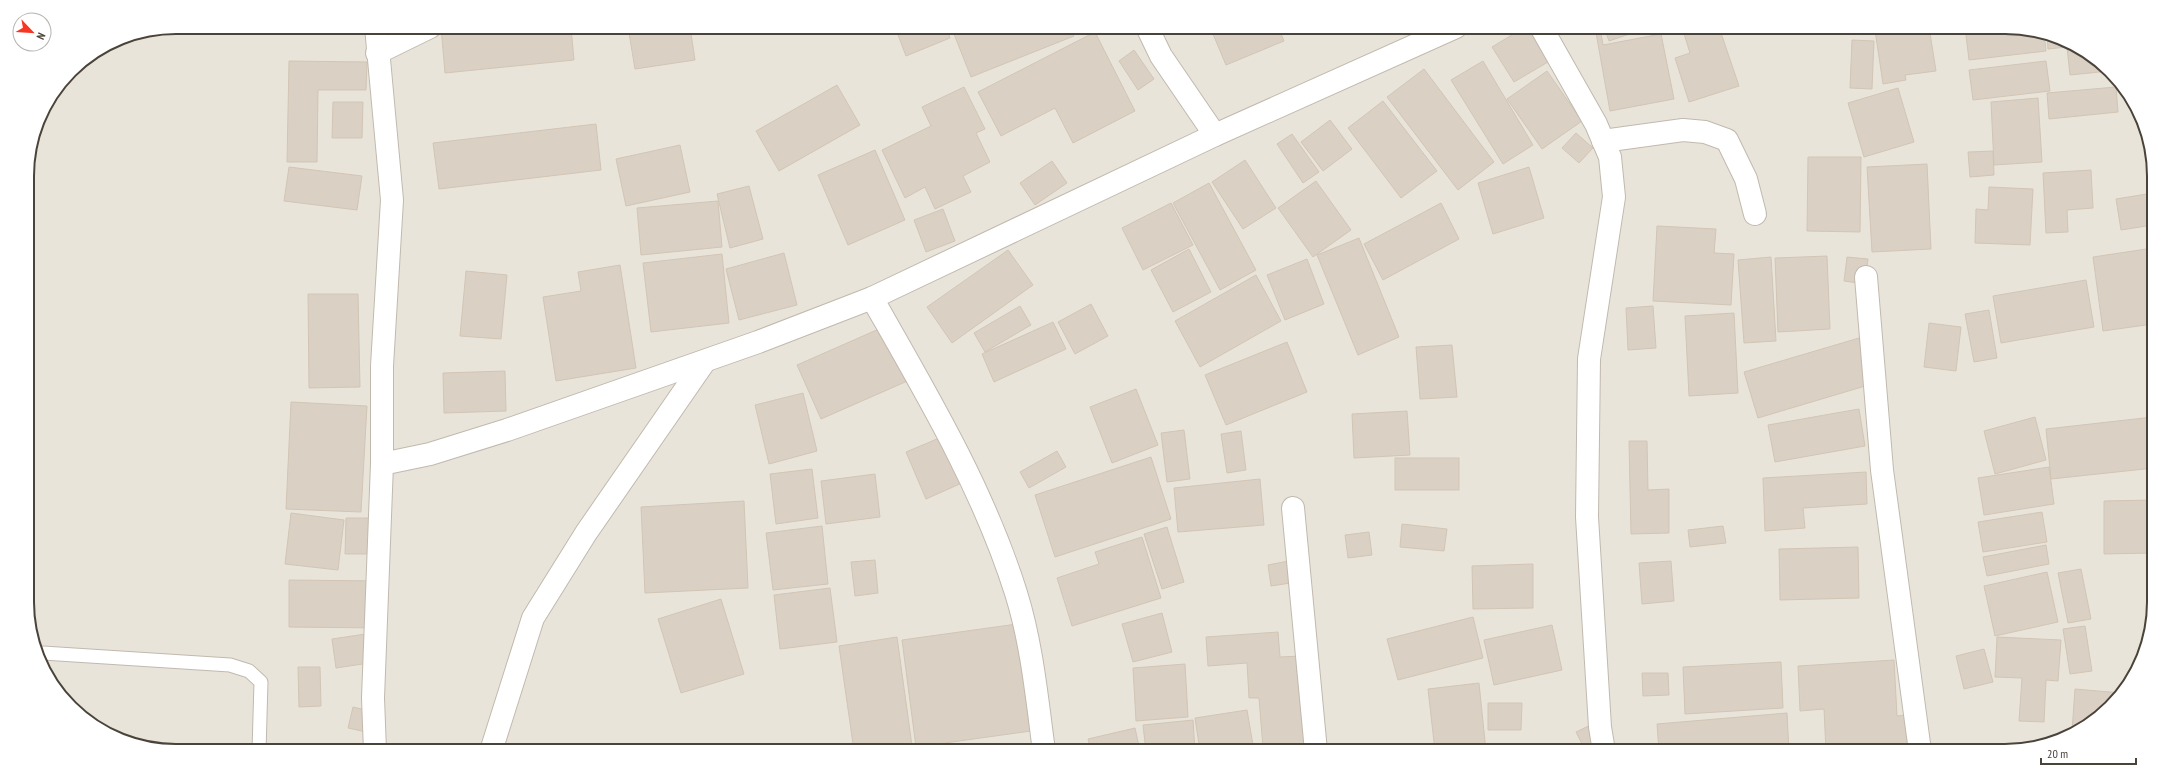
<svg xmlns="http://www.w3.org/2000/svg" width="2181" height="778" font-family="'PT Sans Narrow',sans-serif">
	<rect width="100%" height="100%" fill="#f6f2ec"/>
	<path fill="#e9e4da" d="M176,27H2005L2053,35L2088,52L2117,78L2143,119L2153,156L2154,602L2146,650L2129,685L2096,720L2053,743L2015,751H176L128,743L93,726L64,700L42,668L30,631L27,166L42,110L78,64L119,38Z"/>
	<g fill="#dad0c4" stroke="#d2c5b4">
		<path d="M441,27H586L571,28L574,60L445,73Z"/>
		<path d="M628,27H690L695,60L635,69Z"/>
		<path d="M895,27H946L950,38L906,56Z"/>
		<path d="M970,27H1070L1074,36L971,77L954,34Z"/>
		<path d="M1210,27H1278L1284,41L1226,65Z"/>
		<path d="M1525,27H1528L1548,62L1514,82L1492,47Z"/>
		<path d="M1595,27H1600L1603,45L1661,34L1674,99L1610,111Z"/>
		<path d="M1604,27H1640L1641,30L1609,41Z"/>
		<path d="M1682,27H1719L1739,86L1689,102L1675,58L1690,53Z"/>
		<path d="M1895,27H1929L1936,71L1905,75L1906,80L1883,84L1875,30Z"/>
		<path d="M1965,27H2005L2044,33L2046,51L1969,60Z"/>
		<path d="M1095,32L1135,111L1073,143L1055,108L1001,136L978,92Z"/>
		<path d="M2047,34L2053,35L2088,52L2109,71L2070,75L2067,47L2048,49Z"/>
		<path d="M1852,40L1874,41L1872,89L1850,88Z"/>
		<path d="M1134,50L1154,79L1138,90L1119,61Z"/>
		<path d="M289,61L367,62L366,90H318L317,162H287Z"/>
		<path d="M1483,61L1533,145L1503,164L1451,80Z"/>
		<path d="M2046,61L2050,91L1973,100L1969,70Z"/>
		<path d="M1424,69L1494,162L1458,190L1387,97Z"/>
		<path d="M1547,71L1582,121L1542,149L1507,99Z"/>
		<path d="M837,85L860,125L779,171L756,131Z"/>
		<path d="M964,87L985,129L976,133L990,162L963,176L971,192L935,209L925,187L905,198L882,150L931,126L922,107Z"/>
		<path d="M2116,87L2118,112L2049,119L2047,93Z"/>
		<path d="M1898,88L1914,142L1864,157L1848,103Z"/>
		<path d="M2038,98L2042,162L1994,165L1991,102Z"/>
		<path d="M1383,101L1437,171L1401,198L1348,128Z"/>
		<path d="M333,102H363L362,138H332Z"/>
		<path d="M1330,120L1352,149L1323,171L1301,142Z"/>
		<path d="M596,124L601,170L439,189L433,143Z"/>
		<path d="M1576,133L1593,148L1579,163L1562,148Z"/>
		<path d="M1292,134L1319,172L1303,183L1277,144Z"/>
		<path d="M680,145L690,192L626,206L616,159Z"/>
		<path d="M875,150L905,220L848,245L818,175Z"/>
		<path d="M1993,151L1994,175L1970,177L1968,152Z"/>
		<path d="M1808,157H1861L1860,232L1807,231Z"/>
		<path d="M1245,160L1276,208L1243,229L1212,182Z"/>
		<path d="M1052,161L1067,183L1035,205L1020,183Z"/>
		<path d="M1927,164L1931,249L1872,252L1867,167Z"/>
		<path d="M289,167L362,176L357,210L284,201Z"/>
		<path d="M1529,167L1544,218L1493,234L1478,183Z"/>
		<path d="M2091,170L2093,208L2067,210L2068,232L2046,233L2043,173Z"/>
		<path d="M1316,181L1351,230L1313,257L1278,208Z"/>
		<path d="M1209,183L1256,270L1220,290L1173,203Z"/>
		<path d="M749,186L763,239L730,248L717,194Z"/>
		<path d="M1989,187L2033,189L2030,245L1975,243L1976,209L1988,210Z"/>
		<path d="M2153,193V225L2121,230L2116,199Z"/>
		<path d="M718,201L722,247L641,255L637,208Z"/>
		<path d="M1171,203L1193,245L1143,270L1122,228Z"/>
		<path d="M1441,203L1459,239L1383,280L1364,244Z"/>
		<path d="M943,209L955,241L926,252L914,220Z"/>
		<path d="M1657,226L1716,229L1714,253L1734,254L1731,305L1653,301Z"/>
		<path d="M1359,238L1399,337L1358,355L1317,255Z"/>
		<path d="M2153,248V324L2103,331L2093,257Z"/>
		<path d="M1189,249L1211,292L1173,312L1151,270Z"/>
		<path d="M1008,250L1033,285L952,343L927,307Z"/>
		<path d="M784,253L797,305L739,320L726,269Z"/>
		<path d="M722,254L729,323L651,332L643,263Z"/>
		<path d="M1827,256L1830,329L1778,332L1775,258Z"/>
		<path d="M1771,257L1776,341L1744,343L1738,260Z"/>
		<path d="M1847,257L1868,259L1865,284L1844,281Z"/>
		<path d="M1307,259L1324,304L1285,320L1267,275Z"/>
		<path d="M620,265L636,368L556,381L543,297L581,291L578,272Z"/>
		<path d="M466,271L507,275L501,339L460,336Z"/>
		<path d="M1256,275L1281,321L1200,367L1175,321Z"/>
		<path d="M2086,280L2094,327L2001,343L1993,296Z"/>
		<path d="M308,294H358L360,387L309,388Z"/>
		<path d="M1091,304L1108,336L1075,354L1058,322Z"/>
		<path d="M1020,306L1031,325L985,352L974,333Z"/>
		<path d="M1653,306L1656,348L1628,350L1626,308Z"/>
		<path d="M1989,310L1997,358L1974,362L1965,314Z"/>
		<path d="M1734,313L1738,393L1689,396L1685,316Z"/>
		<path d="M1053,322L1066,349L994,382L982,354Z"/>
		<path d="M1929,323L1961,327L1956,371L1924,367Z"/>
		<path d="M888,325L912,379L821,419L797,365Z"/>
		<path d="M1859,338L1872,384L1758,418L1744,372Z"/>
		<path d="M1287,342L1307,392L1226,425L1205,375Z"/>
		<path d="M1452,345L1457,397L1420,399L1416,347Z"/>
		<path d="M505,371L506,411L444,413L443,373Z"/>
		<path d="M1136,389L1158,445L1112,463L1090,407Z"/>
		<path d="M803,393L817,451L769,464L755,405Z"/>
		<path d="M291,402L367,406L361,512L286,509Z"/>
		<path d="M1859,409L1865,446L1775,462L1768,425Z"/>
		<path d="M1407,411L1410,455L1354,458L1352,414Z"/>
		<path d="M2035,417L2046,460L1995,474L1984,431Z"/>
		<path d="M2153,417L2154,468L2051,479L2046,429Z"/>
		<path d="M1184,430L1190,479L1167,482L1161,433Z"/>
		<path d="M1241,431L1246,470L1227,473L1221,434Z"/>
		<path d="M944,436L964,482L926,499L906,452Z"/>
		<path d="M1629,441H1647L1648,490L1669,489V533L1631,534Z"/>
		<path d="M1057,451L1066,467L1029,488L1020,472Z"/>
		<path d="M1151,457L1171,519L1055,557L1035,495Z"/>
		<rect x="1395" y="458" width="64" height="32"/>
		<path d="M2049,467L2054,504L1984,515L1978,478Z"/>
		<path d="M812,469L818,518L776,524L770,474Z"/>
		<path d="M1866,472L1867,504L1803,508L1805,528L1765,531L1763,478Z"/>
		<path d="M875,474L880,517L826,524L821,481Z"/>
		<path d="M1260,479L1264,525L1178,532L1174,488Z"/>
		<path d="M2154,500V553L2104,554V501Z"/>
		<path d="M744,501L748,588L645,593L641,507Z"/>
		<path d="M2042,512L2047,542L1983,552L1978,522Z"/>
		<path d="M291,513L344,520L338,570L285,564Z"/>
		<path d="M346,518H372L371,554H345Z"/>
		<path d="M1402,524L1447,529L1444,551L1400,547Z"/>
		<path d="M822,526L828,584L773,590L766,533Z"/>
		<path d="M1723,526L1726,543L1690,547L1688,530Z"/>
		<path d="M1167,527L1184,582L1162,589L1144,534Z"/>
		<path d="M1369,532L1372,555L1348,558L1345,535Z"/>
		<path d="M1142,537L1161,598L1072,626L1057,578L1099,564L1095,552Z"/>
		<path d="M2046,545L2049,564L1987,576L1983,557Z"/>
		<path d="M1858,547L1859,598L1780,600L1779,549Z"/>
		<path d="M875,560L878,593L855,596L851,562Z"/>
		<path d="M1294,560L1297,582L1271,586L1268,565Z"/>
		<path d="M1671,561L1674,601L1642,604L1639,563Z"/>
		<path d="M1533,564V608L1473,609L1472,566Z"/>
		<path d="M2081,569L2091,619L2068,623L2058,573Z"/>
		<path d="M2047,572L2058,622L1995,636L1984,586Z"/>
		<path d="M289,580L381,581L380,628L289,627Z"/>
		<path d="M2152,584H2154V603H2150Z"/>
		<path d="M830,588L837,642L780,649L774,595Z"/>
		<path d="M721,599L744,674L681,693L658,619Z"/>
		<path d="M2152,611L2150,628L2148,612Z"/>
		<path d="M1162,613L1172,652L1133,662L1122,624Z"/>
		<path d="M1473,617L1483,658L1398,680L1387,639Z"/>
		<path d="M1017,624L1031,731L916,747L902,640Z"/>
		<path d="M1552,625L1562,670L1494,685L1484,640Z"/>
		<path d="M2085,626L2092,671L2070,674L2063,629Z"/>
		<path d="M379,632L383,661L336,668L332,639Z"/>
		<path d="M1278,632L1280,657L1300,656L1306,745L1263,748L1259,698H1249L1247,663L1208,666L1206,637Z"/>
		<path d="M897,637L912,746L880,751H854L839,646Z"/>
		<path d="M1997,637L2061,640L2058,681L2046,680L2044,722L2019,721L2022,678L1995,677Z"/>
		<path d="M1984,649L1993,682L1964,689L1956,656Z"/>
		<path d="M1894,660L1897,716L1906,715L1908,747L1826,751L1824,709L1800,711L1798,666Z"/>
		<path d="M1781,662L1783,708L1685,714L1683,667Z"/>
		<path d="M1185,664L1188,717L1136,721L1133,668Z"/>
		<path d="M298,667H320L321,706L299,707Z"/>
		<path d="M1642,673H1668L1669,695L1643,696Z"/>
		<path d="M1479,683L1486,751H1435L1428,689Z"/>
		<path d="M2075,689L2121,693L2096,720L2074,732L2072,731Z"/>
		<path d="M1488,703H1522L1521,730H1488Z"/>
		<path d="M353,707L379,713L375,734L348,728Z"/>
		<path d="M1247,710L1254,751H1200L1195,718Z"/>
		<path d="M1787,713L1789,751H1659L1657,724Z"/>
		<path d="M1193,720L1195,751H1146L1143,725Z"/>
		<path d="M1601,720L1610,738L1585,750L1576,732Z"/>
		<path d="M1135,728L1140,751H1091L1088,739Z"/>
		<path d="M1434,747V751H1382Z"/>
		<path d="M1564,748V751H1524Z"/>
		<rect x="305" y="750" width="35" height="1"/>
	</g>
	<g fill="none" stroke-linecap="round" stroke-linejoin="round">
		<g stroke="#c1b9ae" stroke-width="15">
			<path id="lane" d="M43,653L230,665L249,671L261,682L259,751"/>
		</g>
		<g stroke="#c1b9ae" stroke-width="24">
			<g id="street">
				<path d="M1147,27L1161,56L1215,135"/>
				<path d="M1541,27L1596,124L1610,157L1614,197L1589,359L1587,517L1600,727L1604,751"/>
				<path d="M377,53L430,27"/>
				<path d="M1603,141L1683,130L1705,132L1727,140L1746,179L1755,214"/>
				<path d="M1866,277L1882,470L1920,751"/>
				<path d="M872,298C926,393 983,488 1016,593C1032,644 1037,699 1044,751"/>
				<path d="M382,464L430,454L507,430L758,342L872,298L1215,135L1456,27"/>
				<path d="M1293,508L1316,751"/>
				<path d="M375,751L373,698L382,464V366L392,200L376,27"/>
				<path d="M491,751L533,618L586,533L705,361"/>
			</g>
		</g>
		<use href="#lane" stroke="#fff" stroke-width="13"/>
		<use href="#street" stroke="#fff" stroke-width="22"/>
	</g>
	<path d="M0 0H2181V778H0ZM176 34H2005A142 142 0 0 1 2147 176V602A142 142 0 0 1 2005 744H176A142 142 0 0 1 34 602V176A142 142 0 0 1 176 34Z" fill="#fff" fill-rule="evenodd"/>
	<path fill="none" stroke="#4a4339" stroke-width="2" d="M176 34H2005A142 142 0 0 1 2147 176V602A142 142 0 0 1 2005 744H176A142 142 0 0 1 34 602V176A142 142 0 0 1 176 34Z"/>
	<g transform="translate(32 32) rotate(115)"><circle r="19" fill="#ffffff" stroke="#b7b4b0"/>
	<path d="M0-3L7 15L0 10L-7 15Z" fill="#f63722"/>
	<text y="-6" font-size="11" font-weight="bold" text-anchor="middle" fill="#4a4339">N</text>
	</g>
	<path d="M2041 758v6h95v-6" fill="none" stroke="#4a4339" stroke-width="2"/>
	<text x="2047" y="758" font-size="12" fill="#4a4339" stroke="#ffffff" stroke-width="3" paint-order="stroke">20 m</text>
</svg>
